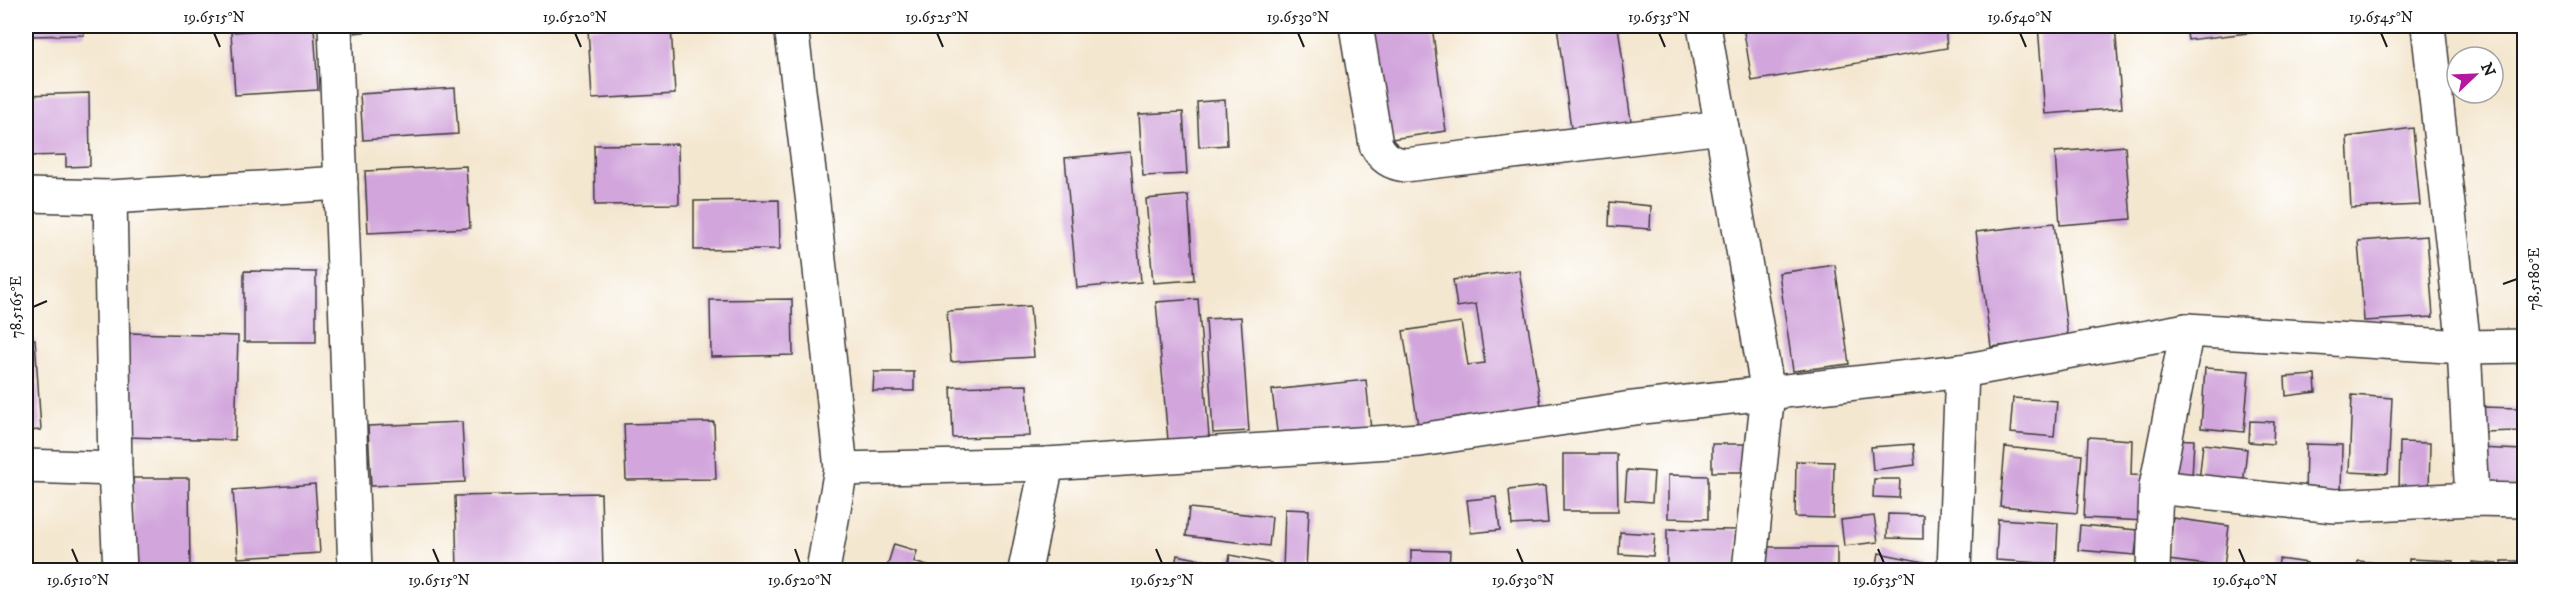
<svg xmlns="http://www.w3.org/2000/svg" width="2550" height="596" font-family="'IM FELL DW Pica',serif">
	<rect width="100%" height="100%" fill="#fff"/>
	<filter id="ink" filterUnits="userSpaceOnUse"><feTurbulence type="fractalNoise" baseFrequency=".0167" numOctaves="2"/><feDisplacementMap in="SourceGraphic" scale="12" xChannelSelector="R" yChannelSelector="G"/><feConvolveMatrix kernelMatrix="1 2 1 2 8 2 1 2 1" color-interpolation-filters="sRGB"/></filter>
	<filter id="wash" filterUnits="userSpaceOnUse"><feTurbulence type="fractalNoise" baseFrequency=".008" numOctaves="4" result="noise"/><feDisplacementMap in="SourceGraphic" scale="24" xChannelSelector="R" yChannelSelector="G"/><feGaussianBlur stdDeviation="1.35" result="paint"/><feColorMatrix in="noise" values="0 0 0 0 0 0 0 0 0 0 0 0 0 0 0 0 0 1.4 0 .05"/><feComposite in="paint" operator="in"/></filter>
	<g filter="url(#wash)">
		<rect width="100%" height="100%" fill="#f4e7d0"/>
		<g id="blocks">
			<g fill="#d2a6dc">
				<path d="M26,26H84V35L29,36V77H26Z"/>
				<path d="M353,26H398V27L355,33Z"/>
				<path d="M456,26H480V27L457,30Z"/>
				<path d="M634,26H671L675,94L592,99L588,28Z"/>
				<path d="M1417,26H1432L1446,131L1385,140L1370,32Z"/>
				<path d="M1506,26H1540V27L1507,31Z"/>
				<path d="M1557,26H1618L1633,136L1573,143Z"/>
				<path d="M1743,26H1945L1947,48L1752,81Z"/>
				<path d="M2038,26H2115L2122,108L2045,114Z"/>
				<path d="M2186,26H2255L2256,32L2188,40Z"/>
				<path d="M314,27L318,90L235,95L231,32Z"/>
				<path d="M455,88L458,134L363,140L360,94Z"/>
				<path d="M89,93L90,166L66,167V155L26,156V95Z"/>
				<path d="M1225,100L1227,145L1199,147L1197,102Z"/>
				<path d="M1183,112L1187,174L1143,176L1139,114Z"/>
				<path d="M2413,128L2420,205L2351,208L2347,137Z"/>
				<path d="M678,144L679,204L595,205L594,145Z"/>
				<path d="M2125,146L2131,219L2060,225L2055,152Z"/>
				<path d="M1130,152L1141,282L1077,288L1065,158Z"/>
				<path d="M466,166L470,228L368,233L365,171Z"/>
				<path d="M1188,195L1194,280L1153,283L1146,199Z"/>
				<path d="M779,200L780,249L694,250V201Z"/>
				<path d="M1610,202L1651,206L1650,229L1609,226Z"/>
				<path d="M2054,223L2068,338L1991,347L1976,232Z"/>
				<path d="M2427,236L2433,317L2364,321L2358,241Z"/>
				<path d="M1835,265L1849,364L1793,371L1779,273Z"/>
				<path d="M1519,270L1542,412L1419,431L1403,331L1461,322L1468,365L1485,363L1476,304L1457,307L1453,280Z"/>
				<path d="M244,271L316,272V342H244Z"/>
				<path d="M792,299L793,355L711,357L710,300Z"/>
				<path d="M1198,299L1210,449L1169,452L1156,302Z"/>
				<path d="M1030,306L1034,357L951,362L947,311Z"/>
				<path d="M1241,317L1249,431L1213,433L1206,319Z"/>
				<path d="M128,333L238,336L235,440L126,437Z"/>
				<path d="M26,339H35L41,430L26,431Z"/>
				<path d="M2205,368L2249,371L2244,432L2201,428Z"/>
				<path d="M874,372H914V391H873Z"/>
				<path d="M2315,375L2316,392L2286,396L2285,377Z"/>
				<path d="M1366,380L1371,430L1278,440L1272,390Z"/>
				<path d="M1027,385L1030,436L953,438L951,387Z"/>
				<path d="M2352,395L2392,398L2388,474L2349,472Z"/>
				<path d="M2013,398L2057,401L2054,437L2010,433Z"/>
				<path d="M2482,407L2518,408V431L2482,432Z"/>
				<path d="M2250,421L2274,422L2273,444L2249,442Z"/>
				<path d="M462,422L465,482L371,486L368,426Z"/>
				<path d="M714,422L716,479L626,480L624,424Z"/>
				<path d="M2088,437L2132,440L2131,475L2149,476L2146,521L2084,518Z"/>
				<path d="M2167,439L2194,440L2192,477L2165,476Z"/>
				<path d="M2400,442L2430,443L2429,493L2399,492Z"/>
				<path d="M1712,444H1750L1749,472H1712Z"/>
				<path d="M1913,444L1915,465L1873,470L1871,447Z"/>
				<path d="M2203,444L2247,449L2243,486L2199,481Z"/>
				<path d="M2306,444L2342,445L2341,498H2305Z"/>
				<path d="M2005,447L2082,455L2077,513L2000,506Z"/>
				<path d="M2478,448L2522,450L2521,491L2476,489Z"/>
				<path d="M1563,454H1617L1618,511H1563Z"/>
				<path d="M1796,461L1834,462L1833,518L1795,517Z"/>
				<path d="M1627,470L1654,472L1652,502L1625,500Z"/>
				<path d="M1668,475L1708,476V519L1668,518Z"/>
				<path d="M133,478H189L190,570H134Z"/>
				<path d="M1874,479H1900L1899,498L1873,497Z"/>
				<path d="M315,484L320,553L238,558L233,490Z"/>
				<path d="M1545,486L1548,523L1512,525L1509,490Z"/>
				<path d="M601,493L603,570H457L455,496Z"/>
				<path d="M1496,497L1500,530L1471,533L1467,500Z"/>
				<path d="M1189,508L1272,517L1269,546L1186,536Z"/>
				<path d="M1285,509L1309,510L1306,570H1283Z"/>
				<path d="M1888,514L1923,515V539L1887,538Z"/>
				<path d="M1874,516L1878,542L1844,546L1841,520Z"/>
				<path d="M2173,518L2229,526L2224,567L2168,560Z"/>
				<path d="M1998,519L2058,523L2056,564L1996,560Z"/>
				<path d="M2080,525L2138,530L2135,555L2078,550Z"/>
				<path d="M1667,529L1737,530V569L1667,568Z"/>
				<path d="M1620,532L1655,534L1653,556L1619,554Z"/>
				<path d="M894,544L917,551L914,562L941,570H886Z"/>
				<rect x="1754" y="547" width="83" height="23"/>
				<path d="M1411,550L1450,551L1449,570H1411Z"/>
				<path d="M1879,553L1924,562L1923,570H1876Z"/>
				<path d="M1177,555L1223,564L1222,570H1174Z"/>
				<path d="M1230,555L1271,563L1269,570H1227Z"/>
				<path d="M2279,559L2307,563L2306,570H2278Z"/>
				<path d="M2409,559L2454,561L2453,570H2409Z"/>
				<path d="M2358,561L2397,565V570H2357Z"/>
				<rect x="2502" y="561" width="15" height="9"/>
				<path d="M2472,562L2497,564L2496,570H2471Z"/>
				<path d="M1488,565V570H1459V566Z"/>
			</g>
		</g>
	</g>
	<g filter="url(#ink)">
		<use href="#blocks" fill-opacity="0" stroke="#3c3a37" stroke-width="1.5"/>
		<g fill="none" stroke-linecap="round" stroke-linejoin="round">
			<g stroke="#3c3a37" stroke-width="36">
				<g id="street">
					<path d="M335,26L355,570"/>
					<path d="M791,26L813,203L841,469L823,570"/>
					<path d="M1356,26L1376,145C1383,158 1391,163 1405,165L1722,127"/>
					<path d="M1704,26L1768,393L1749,570"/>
					<path d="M2428,26L2464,347L2472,499"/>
					<path d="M26,195L110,197L341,183"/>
					<path d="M110,197L115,469L120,570"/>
					<path d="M26,466L115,469"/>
					<path d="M841,469L1047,464L1420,440L1625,409L1962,371L2187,330L2464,347L2524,346"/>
					<path d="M2156,487L2335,506L2472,499L2524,500"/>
					<path d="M1025,570L1047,464"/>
					<path d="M1954,570L1962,371"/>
					<path d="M2153,570L2156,487L2187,330"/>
				</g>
			</g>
			<use href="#street" stroke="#fff" stroke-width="33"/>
		</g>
	</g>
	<path fill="none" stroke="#1c1c1c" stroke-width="2" d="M214,33L220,47M575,33L581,47M937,33L943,47M1298,33L1304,47M1659,33L1665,47M2020,33L2026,47M2381,33L2387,47M2503,284L2517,279M33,307L47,301M72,549L78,563M433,549L439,563M795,549L800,563M1156,549L1162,563M1517,549L1523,563M1878,549L1884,563M2239,549L2245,563"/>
	<rect width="2550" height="596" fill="none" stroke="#fff" stroke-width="66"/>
	<g transform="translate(2475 75) rotate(67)"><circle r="28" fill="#ffffff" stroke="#a4a4a4" stroke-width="1.5"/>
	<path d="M0-4.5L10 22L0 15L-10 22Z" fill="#b5179e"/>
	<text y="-9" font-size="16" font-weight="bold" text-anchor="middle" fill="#1c1c1c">N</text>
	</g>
	<rect x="33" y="33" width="2484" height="530" fill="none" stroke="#1c1c1c" stroke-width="2"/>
	<g font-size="15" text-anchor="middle" fill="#1c1c1c">
		<text x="214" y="22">19.6515°N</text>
		<text x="575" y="22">19.6520°N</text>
		<text x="937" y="22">19.6525°N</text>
		<text x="1298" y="22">19.6530°N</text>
		<text x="1659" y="22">19.6535°N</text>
		<text x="2020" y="22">19.6540°N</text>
		<text x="2381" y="22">19.6545°N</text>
		<text transform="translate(2534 279) rotate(-90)" y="5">78.5180°E</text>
		<text transform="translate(16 307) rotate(-90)" y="5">78.5165°E</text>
		<text x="78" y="585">19.6510°N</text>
		<text x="439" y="585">19.6515°N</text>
		<text x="800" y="585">19.6520°N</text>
		<text x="1162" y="585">19.6525°N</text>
		<text x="1523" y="585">19.6530°N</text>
		<text x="1884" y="585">19.6535°N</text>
		<text x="2245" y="585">19.6540°N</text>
	</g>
</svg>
